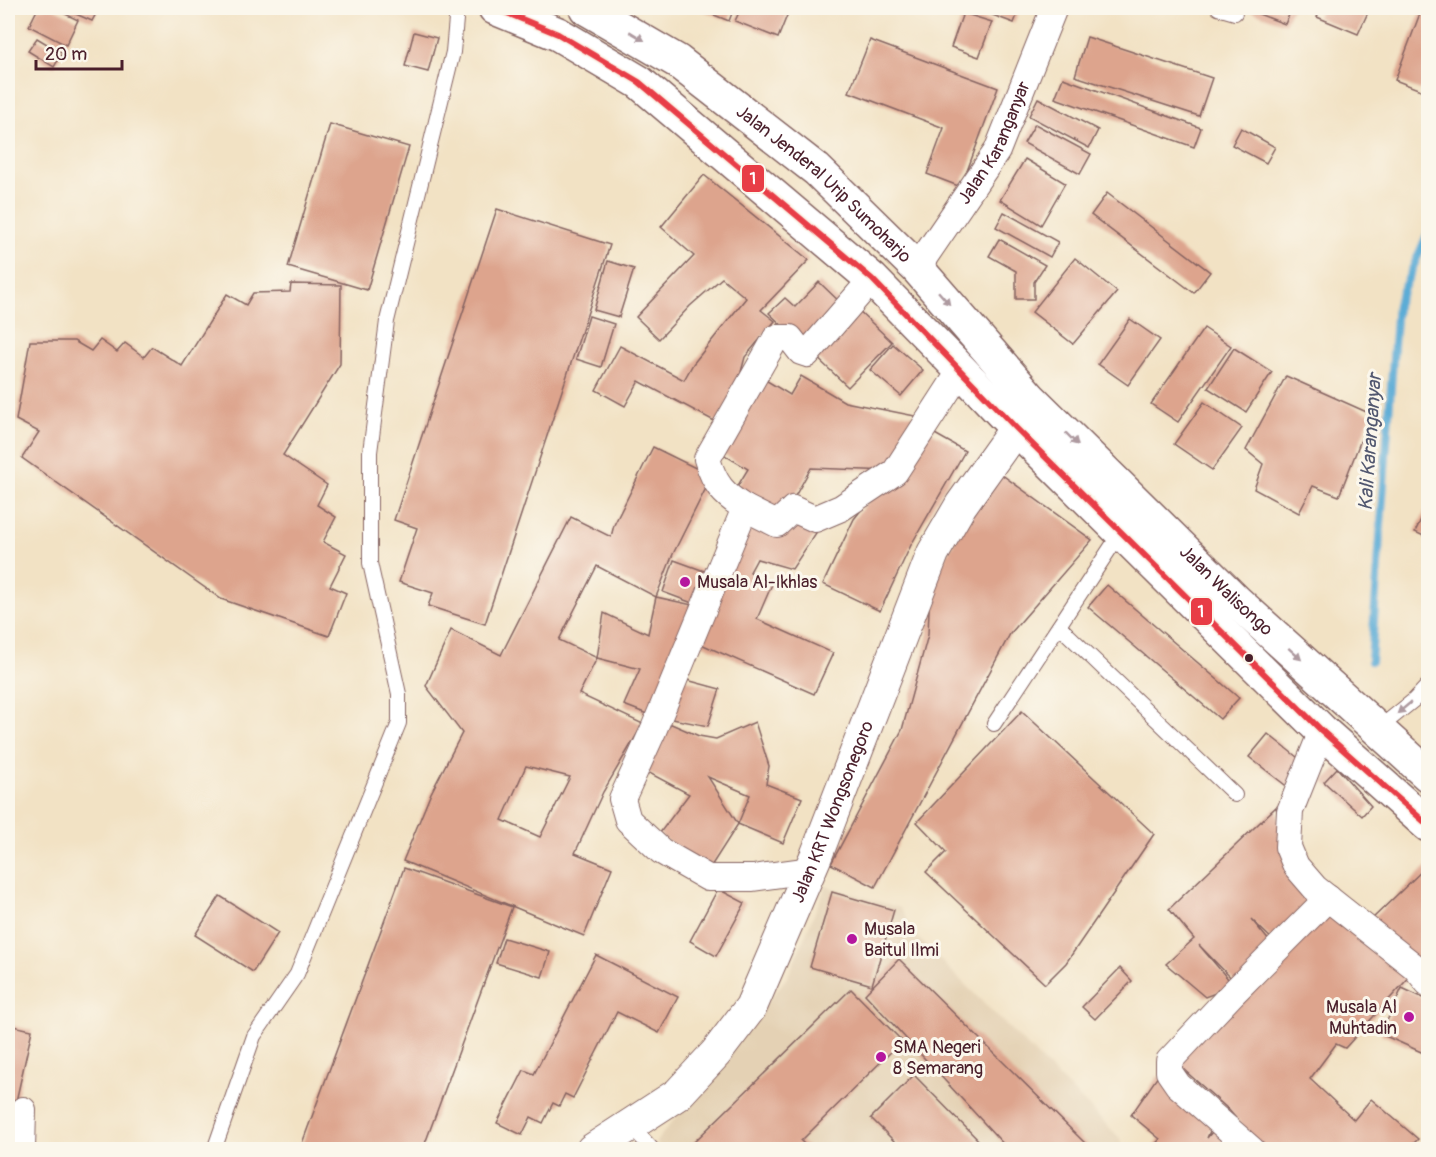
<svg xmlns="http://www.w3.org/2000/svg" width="1436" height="1157" font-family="Pangolin,sans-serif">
	<rect width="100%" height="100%" fill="#fbf7ec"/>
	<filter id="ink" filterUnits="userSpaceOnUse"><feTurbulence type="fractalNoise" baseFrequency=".0167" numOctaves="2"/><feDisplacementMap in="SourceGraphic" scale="12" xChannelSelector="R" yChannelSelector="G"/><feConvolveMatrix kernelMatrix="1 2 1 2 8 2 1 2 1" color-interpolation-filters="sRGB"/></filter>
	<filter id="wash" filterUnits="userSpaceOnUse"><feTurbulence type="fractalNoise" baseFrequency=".008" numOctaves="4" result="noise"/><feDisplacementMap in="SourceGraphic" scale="24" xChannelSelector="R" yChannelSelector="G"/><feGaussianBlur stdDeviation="1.35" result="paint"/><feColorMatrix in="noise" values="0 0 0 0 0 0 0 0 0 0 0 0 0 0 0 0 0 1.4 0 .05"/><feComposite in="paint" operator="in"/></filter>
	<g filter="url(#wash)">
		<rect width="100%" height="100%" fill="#f2e2c4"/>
		<path fill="#e4d1b4" d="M826,886L900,908L919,939L1120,1138L1123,1149L661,1150L656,1142L788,976Z"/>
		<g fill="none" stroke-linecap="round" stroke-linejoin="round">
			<path stroke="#5cacd6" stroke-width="8" d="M1371,661L1397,304L1428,233"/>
		</g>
		<g id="blocks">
			<g fill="#dda48d" fill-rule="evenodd">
				<path d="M38,8H53L78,20L66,45L29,26Z"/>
				<path d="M62,8H99L92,21Z"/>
				<path d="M697,8H734L729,21Z"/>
				<path d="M741,8H790L778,38L735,21Z"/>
				<path d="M980,8H1020L1014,23L979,10Z"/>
				<path d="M1243,8H1292L1285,24Z"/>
				<path d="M1321,8H1370L1358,34L1317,17Z"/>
				<path d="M1422,8L1428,9V93L1395,80Z"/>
				<path d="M963,13L992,22L979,57L951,47Z"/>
				<path d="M414,32L437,38L428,72L405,66Z"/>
				<path d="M1087,37L1212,78L1199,116L1075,76Z"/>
				<path d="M37,38L62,53L54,67L28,51Z"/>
				<path d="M870,40L998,88L961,187L927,174L944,128L849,92Z"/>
				<path d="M1063,78L1201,128L1194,147L1055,98Z"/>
				<path d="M1038,98L1098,130L1089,148L1029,116Z"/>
				<path d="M330,124L409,147L367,290L288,267Z"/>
				<path d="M1035,124L1091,154L1080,174L1024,143Z"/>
				<path d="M1241,128L1275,147L1266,163L1232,145Z"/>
				<path d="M1025,159L1065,183L1041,225L1000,200Z"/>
				<path d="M704,175L809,260L761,310L775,321L745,357L737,387L718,423L639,381L625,406L596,390L620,346L684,380L693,364L746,298L722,278L690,306L659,339L636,317L694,256L661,227Z"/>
				<path d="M1107,193L1210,272L1194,293L1091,215Z"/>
				<path d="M497,209L610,245L485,624L428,606L433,593L399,582L417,528L394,520Z"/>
				<path d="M1004,212L1058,242L1050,257L996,227Z"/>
				<path d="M999,239L1045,265L1034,282V299H1016V271L989,256Z"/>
				<path d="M1075,258L1117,292L1073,344L1032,312Z"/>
				<path d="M608,261L634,269L619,317L594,310Z"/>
				<path d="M819,282L845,307L805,347L769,313L785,298L795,307Z"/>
				<path d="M291,284L341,285L340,364L283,455L327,485L317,505L336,517L323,542L346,554L330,586L346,593L329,636L221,599L22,458L39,432L16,420L30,341H74L91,351L100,340L117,352L125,343L144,357L152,347L182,366L227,294L246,305L253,293L290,292Z"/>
				<path d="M855,307L892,342L848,387L811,352Z"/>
				<path d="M589,316L614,324L601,367L576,359Z"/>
				<path d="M1130,319L1160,340L1128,385L1098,364Z"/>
				<path d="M1204,328L1231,346L1178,422L1151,404Z"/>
				<path d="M893,344L923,370L901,396L870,370Z"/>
				<path d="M1234,348L1272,372L1246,412L1208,388Z"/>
				<path d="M759,376L790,395L801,376L845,402L925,418L892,471L811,468L782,519L734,492L748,469L716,450Z"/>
				<path d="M1286,376L1371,414L1339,496L1313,486L1299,513L1254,489L1263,464L1246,450Z"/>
				<path d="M1204,402L1242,428L1212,470L1174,444Z"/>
				<path d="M926,429L965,451L911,545L880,611L823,584L854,519Z"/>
				<path d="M653,447L712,476L673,554L656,597L597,566L559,640L597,658L604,613L648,634L656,597L697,606L655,717L624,705L640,669L597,658L579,694L643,724L603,792L575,853L612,868L584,936L403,861L431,793L462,733L426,686L451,630L501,655L571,517L611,537L614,525ZM526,766L570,777L540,837L502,820Z"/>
				<path d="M994,469L1092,540L1010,634L875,887L831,864L902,730L928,635L930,586Z"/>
				<path d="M1428,505V538L1415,532Z"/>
				<path d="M745,515L783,521L822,524L792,569L757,559L750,572L773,582L757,619L833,653L814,694L692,640Z"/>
				<path d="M674,560L707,572L695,604L663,592Z"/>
				<path d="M1107,585L1239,698L1220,719L1088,607Z"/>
				<path d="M683,679L720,689L708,726L662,717Z"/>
				<path d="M1022,711L1154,834L1066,963L1045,984L926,872L946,852L917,822Z"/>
				<path d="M662,720L699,736L716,739L755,722L769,766L766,784L802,798L783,843L738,824L708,871L659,834L689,794L638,767ZM708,777L750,795L738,824Z"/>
				<path d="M1268,734L1307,765L1289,788L1249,757Z"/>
				<path d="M1337,768L1371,806L1362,816L1324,782Z"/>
				<path d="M1276,807L1291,872L1319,895L1277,944L1251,919L1275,948L1237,984L1199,945L1234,986L1205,997L1166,964L1194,939L1169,909Z"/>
				<path d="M1428,865V975L1370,921Z"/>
				<path d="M404,868L512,907L423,1149H300Z"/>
				<path d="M718,889L745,903L716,956L690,941Z"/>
				<path d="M832,892L894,910L872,985L810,967Z"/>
				<path d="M220,896L278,933L253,972L195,935Z"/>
				<path d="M1329,906L1413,973L1345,1048L1336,1044L1310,1079L1354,1120L1371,1099L1418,1139L1408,1149H1266L1258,1144L1228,1109L1174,1061Z"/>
				<path d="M504,938L550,952L542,977L496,963Z"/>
				<path d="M596,955L678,997L659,1033L617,1012L573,1098L565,1094L559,1106L553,1103L543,1123L531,1117L522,1135L497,1123L524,1070L534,1074Z"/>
				<path d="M899,959L1091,1149H1008L865,994Z"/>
				<path d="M1120,968L1132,981L1095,1019L1082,1007Z"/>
				<path d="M1402,988L1428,1000V1055L1381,1034Z"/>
				<path d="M851,989L902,1041L801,1141L809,1149H695L691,1145Z"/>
				<path d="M8,1025L32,1030L13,1115L8,1114Z"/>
				<path d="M914,1075L987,1149H902L871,1118Z"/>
				<path d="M1158,1076L1213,1124L1207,1138L1218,1125L1239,1149H1151L1160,1139L1131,1115Z"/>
			</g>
		</g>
	</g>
	<g filter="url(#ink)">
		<use href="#blocks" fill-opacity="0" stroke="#856361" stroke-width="1.5"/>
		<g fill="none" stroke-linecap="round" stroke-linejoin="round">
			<g stroke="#856361" stroke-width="16">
				<g id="service">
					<path d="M1218,8L1235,13"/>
					<path d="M1059,626L1235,795"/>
					<path d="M994,724L1121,532"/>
					<path d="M1378,729L1414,700L1428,685"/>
					<path d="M630,1125L653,1150"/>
					<path d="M214,1150L254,1036L297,974L399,723V694L370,563V452L387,321L453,52L457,8"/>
				</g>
			</g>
			<g stroke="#856361" stroke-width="28">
				<g id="minor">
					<path id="s1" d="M917,268L997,151L1054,8"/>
					<path d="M745,508L777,524L793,509L815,519L841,508L895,472L961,370"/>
					<path d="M1322,731L1290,811L1288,847L1296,866L1315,888L1415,967L1428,983"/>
					<path d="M810,870L753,878H708L661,851L628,820L622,799L653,731L745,508C723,494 715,485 707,459L776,338H790L801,352L807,354L872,279"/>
					<path d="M22,1150L23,1110"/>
					<path d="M1252,1150L1178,1085L1169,1072V1061L1232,994L1328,898"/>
				</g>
			</g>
			<g stroke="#856361" stroke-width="34">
				<g id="tertiary">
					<path id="s2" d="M592,1150L678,1094L716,1053L751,1007L816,856L933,553L961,505L1016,428"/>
				</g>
			</g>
			<g stroke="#856361" stroke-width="36">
				<g id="trunk">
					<path d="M495,8L558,34L639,82L872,279L961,370L1016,428L1322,731L1428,825"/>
					<path id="s3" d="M586,8L677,61L817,170L917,268L1030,398L1236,601L1428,775"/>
				</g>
			</g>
			<use href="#service" stroke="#fff" stroke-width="14"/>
			<use href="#minor" stroke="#fff" stroke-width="26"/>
			<use href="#tertiary" stroke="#fff" stroke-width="32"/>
			<use href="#trunk" stroke="#fff" stroke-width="33"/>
			<g stroke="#fbf7ec" stroke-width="10">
				<path id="bus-1" d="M495,8L558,34L639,82L872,279L1016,428L1322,731L1428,825"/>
			</g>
			<use href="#bus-1" stroke="#e83d46" stroke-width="6"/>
		</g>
		<defs><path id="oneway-solid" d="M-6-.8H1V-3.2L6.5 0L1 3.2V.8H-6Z" transform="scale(1.5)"/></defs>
		<g fill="#ae9aa0">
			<use href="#oneway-solid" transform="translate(637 36) rotate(31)"/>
			<use href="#oneway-solid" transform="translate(944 298) rotate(49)"/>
			<use href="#oneway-solid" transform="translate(1072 439) rotate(45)"/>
			<use href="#oneway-solid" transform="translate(1295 654) rotate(42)"/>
			<use href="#oneway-solid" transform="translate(1404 708) rotate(140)"/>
		</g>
	</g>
	<g fill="#b5179e" stroke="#fbf7ec" stroke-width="2">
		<circle cx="685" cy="582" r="6"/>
		<circle cx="852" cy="939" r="6"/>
		<circle cx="1409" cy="1017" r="6"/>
		<circle cx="881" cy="1057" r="6"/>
	</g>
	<circle fill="#4a1f2b" stroke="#fbf7ec" stroke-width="2" cx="1249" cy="658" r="5"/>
	<g text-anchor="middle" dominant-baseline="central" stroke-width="6" stroke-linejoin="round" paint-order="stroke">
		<g font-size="18" fill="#4a1f2b" stroke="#fbf7ec">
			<text stroke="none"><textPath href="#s1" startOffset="148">Jalan Karanganyar</textPath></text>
			<text stroke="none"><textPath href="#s3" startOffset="297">Jalan Jenderal Urip Sumoharjo</textPath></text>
			<text stroke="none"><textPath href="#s3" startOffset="870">Jalan Walisongo</textPath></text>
			<text stroke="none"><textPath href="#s2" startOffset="428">Jalan KRT Wongsonegoro</textPath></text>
		</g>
		<g font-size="18" fill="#4a1f2b" stroke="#fbf7ec" text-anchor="start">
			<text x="697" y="582">Musala Al-Ikhlas</text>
			<text x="864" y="929">Musala<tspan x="864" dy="21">Baitul Ilmi</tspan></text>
			<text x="1397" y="1007" text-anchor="end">Musala Al<tspan x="1397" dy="21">Muhtadin</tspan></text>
			<text x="893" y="1047">SMA Negeri<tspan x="893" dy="21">8 Semarang</tspan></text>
		</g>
		<g font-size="20" font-style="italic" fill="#51576f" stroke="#fbf7ec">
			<text transform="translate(1370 442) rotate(-86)">Kali Karanganyar</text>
		</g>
	</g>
	<g stroke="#fbf7ec" stroke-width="2">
		<rect x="741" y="164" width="24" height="29" rx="6" fill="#e83d46"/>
		<rect x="1190" y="597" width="23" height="29" rx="6" fill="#e83d46"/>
	</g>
	<g font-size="16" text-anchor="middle" font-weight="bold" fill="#fff">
		<text x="753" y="184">1</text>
		<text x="1201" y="617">1</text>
	</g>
	<rect width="1436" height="1157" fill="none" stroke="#fbf7ec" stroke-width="30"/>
	<path d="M36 60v9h86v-9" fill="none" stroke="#4a1f2b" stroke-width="3"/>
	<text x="45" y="60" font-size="18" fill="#4a1f2b" stroke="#fbf7ec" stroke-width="4.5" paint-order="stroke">20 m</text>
</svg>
